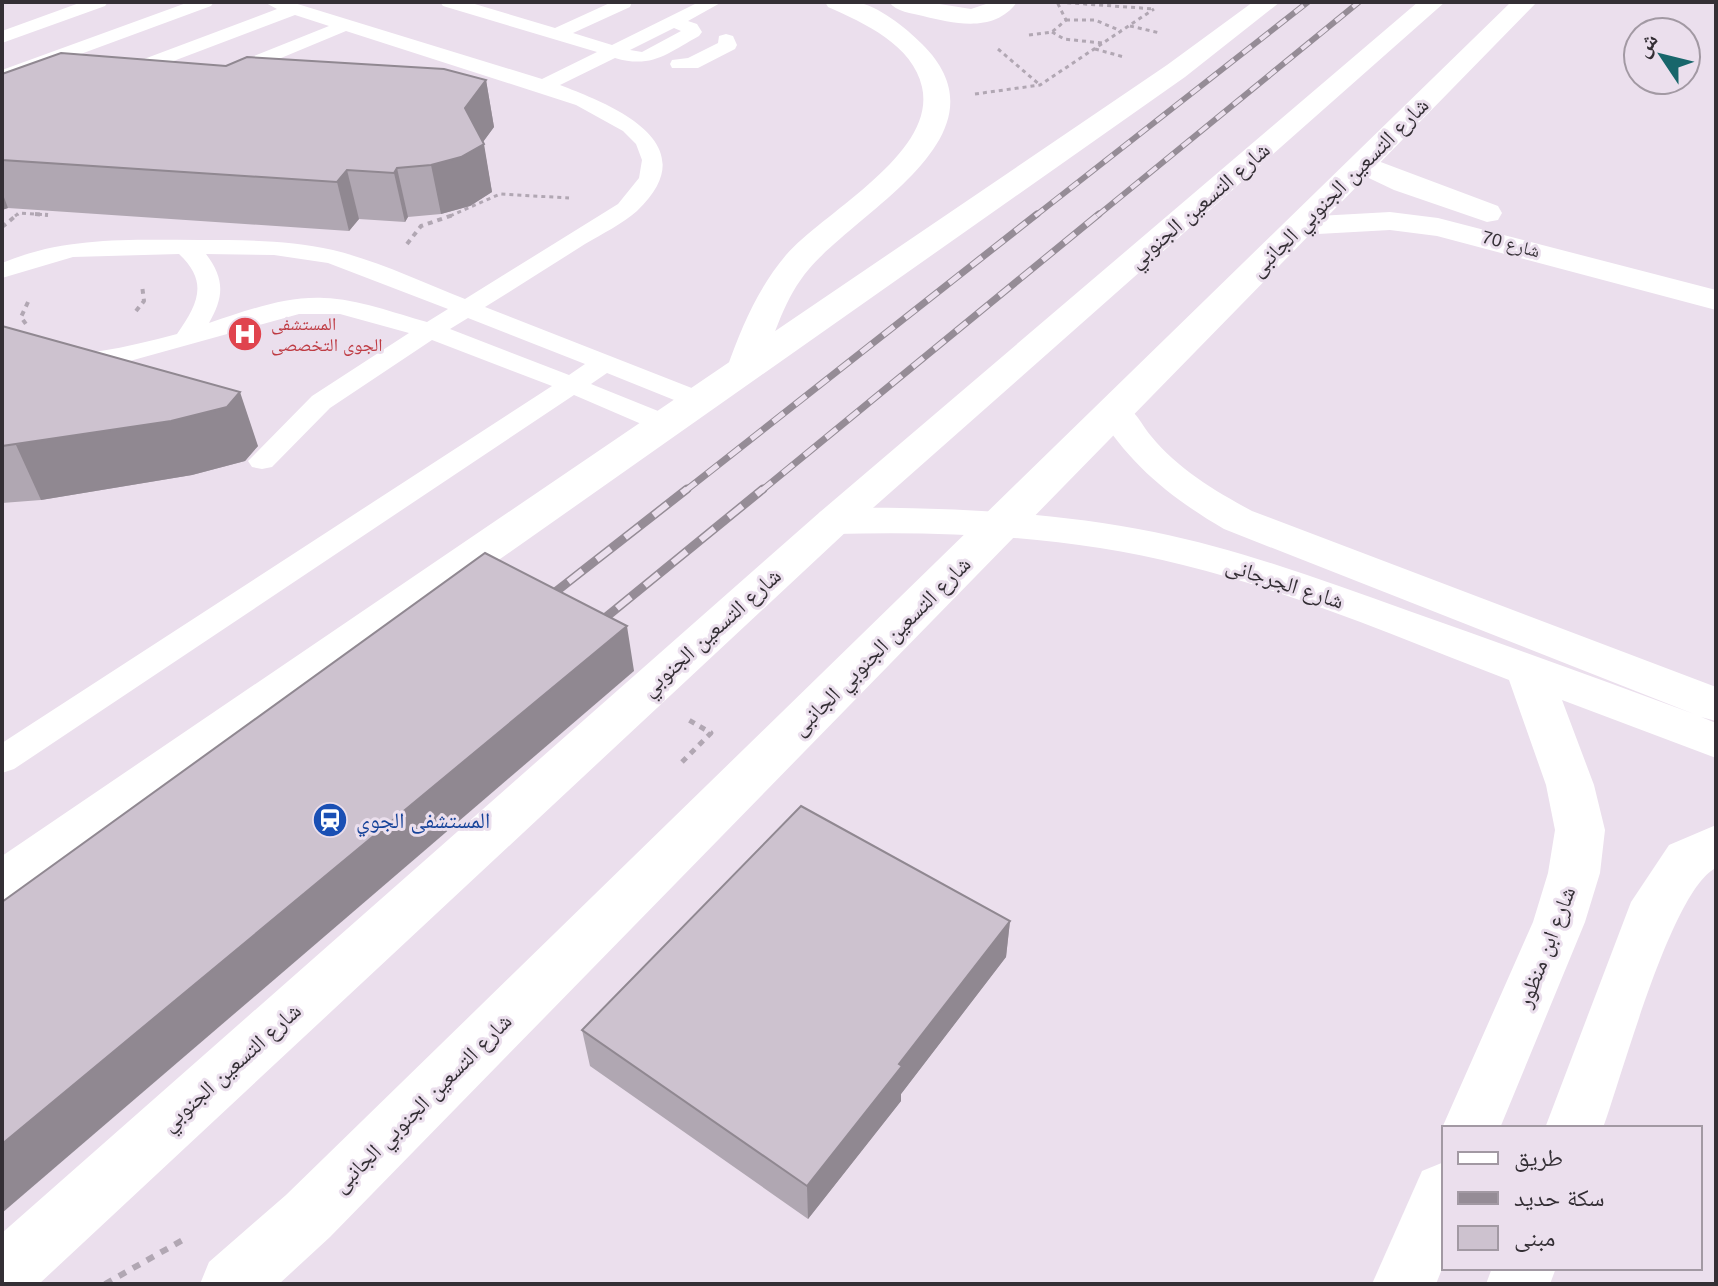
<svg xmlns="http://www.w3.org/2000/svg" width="1718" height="1286" font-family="Helvetica,'Noto Naskh Arabic',sans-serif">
	<rect width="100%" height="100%" fill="#ebdfed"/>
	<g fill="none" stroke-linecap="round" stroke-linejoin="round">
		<g stroke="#b1a7b3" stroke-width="3" stroke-dasharray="4 4" stroke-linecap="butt">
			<path d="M1066,20H1095L1121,31"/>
			<path d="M1130,26L1160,33"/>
			<path d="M1052,32L1064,39L1102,43"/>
			<path d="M1029,35L1052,32L1066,20L1057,2L1155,9"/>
			<path d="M998,49L1040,85"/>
			<path d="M1095,49L1124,57"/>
			<path d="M975,94L1040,85L1154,9"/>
			<path d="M15,216L19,213L48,215"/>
			<path d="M450,216L500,194L569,198"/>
		</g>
		<g stroke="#b1a7b3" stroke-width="4" stroke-dasharray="5 5" stroke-linecap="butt">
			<path d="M35,214L48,215"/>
			<path d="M2,227L18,214"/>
			<path d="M407,244L421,226L456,214"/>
			<path d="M28,302L21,317L28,327"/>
			<path d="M136,311L144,301L142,285"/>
		</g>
		<path stroke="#b1a7b3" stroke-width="5" stroke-dasharray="6 6" stroke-linecap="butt" d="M682,762L711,733L687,719"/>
		<path stroke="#b1a7b3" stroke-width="6" stroke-dasharray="8 8" stroke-linecap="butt" d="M105,1284L188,1237"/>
		<g fill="#fff" fill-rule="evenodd">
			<path d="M82,2H108L105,6L2,43V31Z"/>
			<path d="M189,2H214L211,6L2,83V70Z"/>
			<path d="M264,2H291L542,79L597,52L443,6L440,2H468L555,28L612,2H632L630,7L573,33L612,45L699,2H722L688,21L697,24L702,32L699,36C668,53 652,69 615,58L560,85C615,106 708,144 637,211C622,224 602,234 585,244C552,265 519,286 485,307L707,394L711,400L707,406H689L607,373L591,384L673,417L677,423L673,429H653L574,395L14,769L2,773V743L552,386L432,340L330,408L272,467L262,469L252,467L248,461L312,396L409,333L340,314H299L119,364L49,373H2V357C62,360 119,350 177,334C198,304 209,282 179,254L73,257L2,278V263C66,236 133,240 200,240C245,240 289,240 333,250C378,261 422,282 465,299L618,204L639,178L642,160L636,144L623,131L576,105L346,31L233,78H219L216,74L219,70L329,26L295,15L126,79H112L109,75L112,71L277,9ZM674,28L681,31L642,52L630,50ZM206,254L274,255L328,263L448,309L427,322C394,313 358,299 324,298C285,296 245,311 209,323C224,297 225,279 206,254ZM468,318L585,364L569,375L450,329Z"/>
			<path d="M726,34L733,36L737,45L735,49L698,68H672L670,64L672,60L688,58L718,43L719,36Z"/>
		</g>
		<g fill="#fff" fill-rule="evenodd">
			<path d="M1362,155L1498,206L1502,213L1498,220L1487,222L1394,190L1352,170L1347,164L1352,158Z"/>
			<path d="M1390,212L1438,218L1716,290V310L1437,236L1390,230L1300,235L1289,233L1284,226L1289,219L1300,217Z"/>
			<path d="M1116,402C1134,406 1139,421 1151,436C1178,469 1215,491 1252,511L1716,687V721L1701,717L1716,723V758L1562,700L1594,785L1605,830L1600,873L1585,922L1500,1128H1444V1134L1442,1128L1533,922L1548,873L1555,830L1546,785L1509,680C1402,639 1294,592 1183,565C1069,536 951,531 834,534L820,530L814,521L820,512L834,508C941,507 1049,511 1154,532C1242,550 1325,581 1409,611C1505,645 1599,679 1694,714L1224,529C1171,498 1130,465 1098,413L1103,405Z"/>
			<path d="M1716,825V868C1672,889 1622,1076 1603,1128H1545L1631,902L1669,845Z"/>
			<path d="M1444,1162V1264L1436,1284H1372L1422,1171Z"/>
			<path d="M1492,1268H1556L1550,1284H1486Z"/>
		</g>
		<g fill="#fff" fill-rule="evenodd">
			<path d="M825,2C835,2 846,1 855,2C878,5 906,28 922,44C1013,134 860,209 809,269C785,297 774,334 763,368L758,376L745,379L732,376L727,368C741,328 758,288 786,255C825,211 937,153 922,87C913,45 864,23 828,7Z"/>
			<path d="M889,2H927L971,9L992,2H1017C995,33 955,24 923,16C912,13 896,12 889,2Z"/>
			<path d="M1511,2H1537L330,1237L279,1284H200L209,1262L286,1195Z"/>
		</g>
		<g fill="#fff" fill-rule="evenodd">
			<path d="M1253,2H1280L1185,77L20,897L2,903V856L1167,65Z"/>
			<path d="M1418,2H1445L848,530L39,1284H2V1233L820,512Z"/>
		</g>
		<g stroke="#958c96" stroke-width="6">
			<g id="rail-far2">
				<path d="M1035,216L1308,2"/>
				<path d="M1097,216L1359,2"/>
			</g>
		</g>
		<g stroke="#958c96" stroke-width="7">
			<g id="rail-far1">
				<path d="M685,491L1037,214"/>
				<path d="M761,491L1099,214"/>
			</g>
		</g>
		<g stroke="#958c96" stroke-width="9">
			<g id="rail">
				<path d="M540,604L687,489"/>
				<path d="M589,631L763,489"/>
			</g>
		</g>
		<use href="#rail-far2" stroke="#ebdfed" stroke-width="4" stroke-dasharray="11" stroke-linecap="butt"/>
		<use href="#rail-far1" stroke="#ebdfed" stroke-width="5" stroke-dasharray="14" stroke-linecap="butt"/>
		<use href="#rail" stroke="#ebdfed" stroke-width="6" stroke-dasharray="18" stroke-linecap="butt"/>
	</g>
	<g fill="#b0a7b2">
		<path d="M226,66L486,80L494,127L483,142L492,192L470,206L441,214L408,217L405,222L359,219L349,231L8,208L2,210V74Z"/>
		<path d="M2,326L258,446L245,461L192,475L41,500L2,503Z"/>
		<path d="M1010,921L1006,957L901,1094V1101L808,1219L590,1066L582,1030Z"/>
	</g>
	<g fill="#908891">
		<path d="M486,80L494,127L480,146L484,144L492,192L470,206L441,214L431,165L465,108Z"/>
		<path d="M397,168L408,217L405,222L394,173Z"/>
		<path d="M347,170L359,219L349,231L337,182Z"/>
		<path d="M2,192L8,208L2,210Z"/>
		<path d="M240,392L258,446L245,461L192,475L41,500L16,445Z"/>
		<path d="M627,626L634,671L2,1213V1144Z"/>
		<path d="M1010,921L1006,957L901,1094V1101L808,1219L807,1186L899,1064Z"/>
	</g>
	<g fill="#cdc2cf" stroke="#908891" stroke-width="2">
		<path d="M61,53L226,66L247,57L444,69L486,80L465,108L484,144L461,157L431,165L397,168L394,173L347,170L337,182L2,160V74Z"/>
		<path d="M2,326L240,392L227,407L171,421L2,446Z"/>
		<path d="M485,553L627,626L2,1144V902Z"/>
		<path d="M801,806L1010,921L899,1064L902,1066L807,1186L582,1030Z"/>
	</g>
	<defs>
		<g id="hospital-disc" transform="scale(1.8)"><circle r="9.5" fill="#e0444e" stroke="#ebdfed"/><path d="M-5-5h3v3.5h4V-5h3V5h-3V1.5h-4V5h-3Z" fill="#fff"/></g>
		<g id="station-disc" transform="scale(1.8)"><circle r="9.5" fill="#1a4fb4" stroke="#ebdfed"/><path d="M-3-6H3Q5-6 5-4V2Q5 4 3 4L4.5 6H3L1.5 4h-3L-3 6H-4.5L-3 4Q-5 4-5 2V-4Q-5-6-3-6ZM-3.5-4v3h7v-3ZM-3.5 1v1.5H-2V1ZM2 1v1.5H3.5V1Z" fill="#fff"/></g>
	</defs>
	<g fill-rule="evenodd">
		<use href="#hospital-disc" x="245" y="334"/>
		<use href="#station-disc" x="330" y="820"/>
	</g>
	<g text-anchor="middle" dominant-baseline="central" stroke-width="6" stroke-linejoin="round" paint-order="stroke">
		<g font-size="18" fill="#342f35" stroke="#ebdfed">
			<text transform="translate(1511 244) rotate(15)">شارع 70</text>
		</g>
		<g font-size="18" fill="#be3a42" stroke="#ebdfed" text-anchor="start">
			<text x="271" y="324">المستشفى<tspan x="271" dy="21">الجوى التخصصى</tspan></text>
		</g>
		<g font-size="22" fill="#342f35" stroke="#ebdfed">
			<text transform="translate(1339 187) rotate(-45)">شارع التسعين الجنوبي الجانبى</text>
			<text transform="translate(1199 205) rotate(-41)">شارع التسعين الجنوبي</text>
			<text transform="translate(1285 583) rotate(18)">شارع الجرجانى</text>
			<text transform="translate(711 632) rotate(-42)">شارع التسعين الجنوبي</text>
			<text transform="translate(881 646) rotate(-45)">شارع التسعين الجنوبي الجانبى</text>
			<text transform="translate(1546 947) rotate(-69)">شارع ابن منظور</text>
			<text transform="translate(231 1067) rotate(-42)">شارع التسعين الجنوبي</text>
			<text transform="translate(422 1103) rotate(-45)">شارع التسعين الجنوبي الجانبى</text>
		</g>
		<g font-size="22" fill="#164399" stroke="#ebdfed" text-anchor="start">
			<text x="356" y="820">المستشفى الجوي</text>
		</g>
	</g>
	<rect width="1718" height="1286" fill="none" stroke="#342f35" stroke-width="8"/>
	<rect x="1442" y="1126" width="260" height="144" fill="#ebdfed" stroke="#a299a3" stroke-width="2"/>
	<rect x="1458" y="1152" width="40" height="12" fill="#ffffff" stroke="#a299a3" stroke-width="2"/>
	<text x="1514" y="1166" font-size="24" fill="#342f35">طريق</text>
	<rect x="1458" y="1192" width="40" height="12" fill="#958c96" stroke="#a299a3" stroke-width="2"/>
	<text x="1514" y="1206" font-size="24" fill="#342f35">سكة حديد</text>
	<rect x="1458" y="1226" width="40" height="24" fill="#cdc2cf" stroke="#a299a3" stroke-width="2"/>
	<text x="1514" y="1246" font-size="24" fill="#342f35">مبنى</text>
	<g transform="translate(1662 56) rotate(305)"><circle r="38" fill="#ebdfed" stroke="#a299a3" stroke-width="2"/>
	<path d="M0-6L14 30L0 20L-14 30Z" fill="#18666b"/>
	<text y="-12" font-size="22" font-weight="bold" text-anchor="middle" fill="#342f35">ش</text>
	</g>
</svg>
